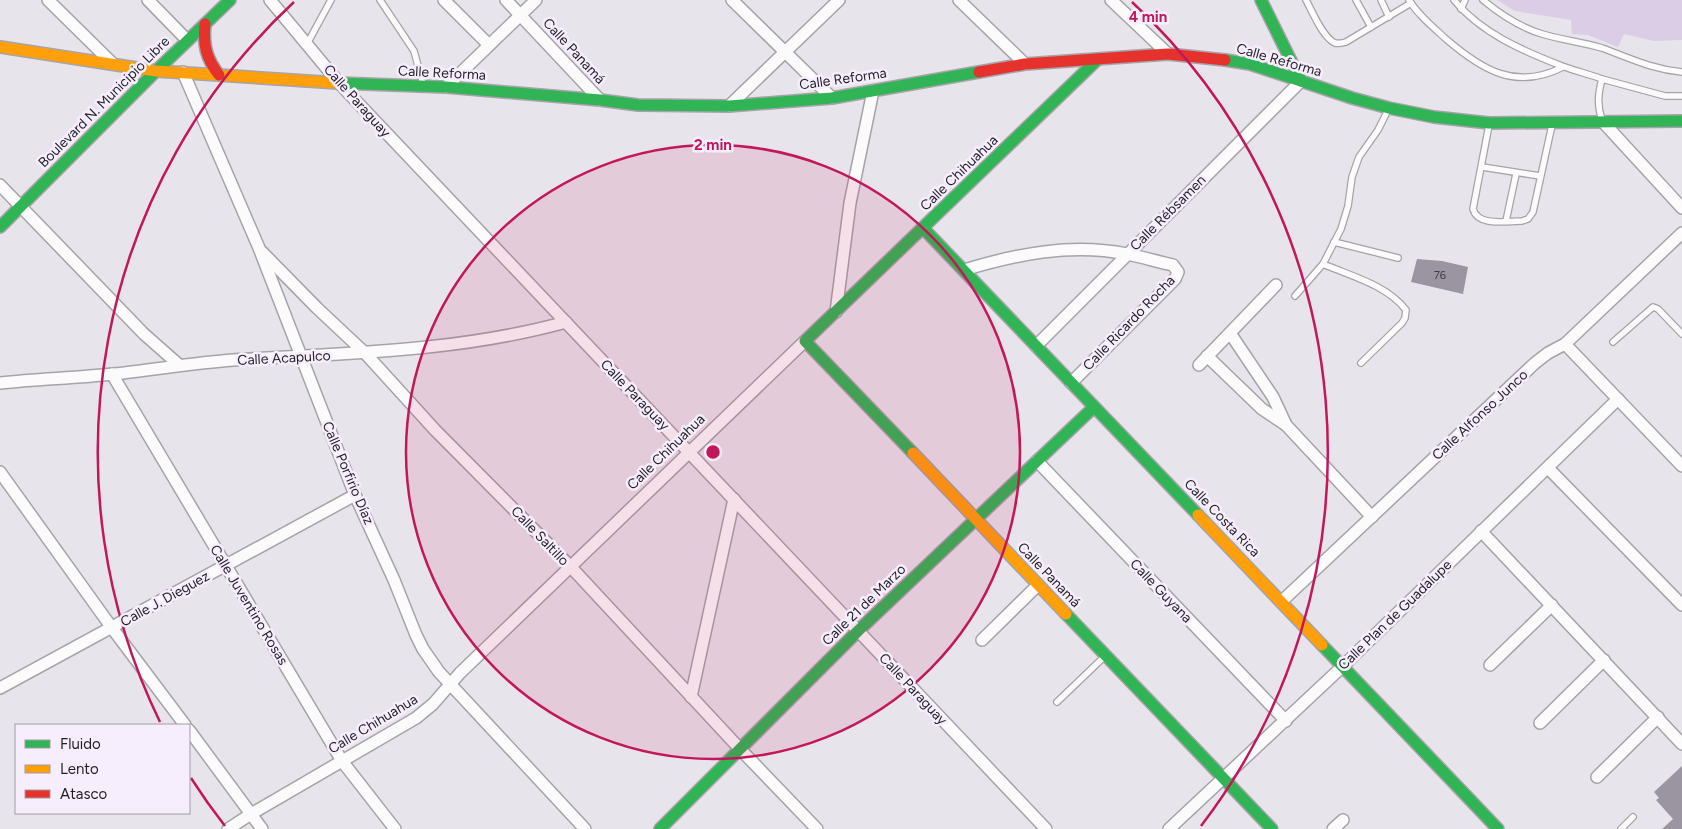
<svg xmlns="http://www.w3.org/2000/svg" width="1682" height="829" font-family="Figtree,sans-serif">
	<rect width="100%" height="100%" fill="#e8e4ec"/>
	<path fill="#dbcde6" d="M1497,0H1682V40L1654,41L1624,34L1618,47L1588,35L1572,34L1571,20L1515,11Z"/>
	<g fill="#9b94a1">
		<path d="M1417,259L1442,261L1468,267L1463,294L1411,282Z"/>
		<path d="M1682,766V829H1662L1673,819L1656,800L1659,798L1654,792Z"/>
	</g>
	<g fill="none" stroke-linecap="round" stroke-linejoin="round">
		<g stroke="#a6a3a9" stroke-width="8">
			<g id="lane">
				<path d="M380,0L414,51L423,84"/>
				<path d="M1306,0C1312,11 1323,38 1335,43C1339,44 1342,43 1346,42L1411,3"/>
				<path d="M1356,0L1371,27"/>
				<path d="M1381,0L1389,17"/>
				<path d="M1409,0C1418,15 1433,27 1446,39C1482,70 1516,91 1563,67"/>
				<path d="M1454,0C1481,33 1523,51 1562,66C1575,71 1589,74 1602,79"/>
				<path d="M1483,0C1501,15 1519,27 1542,34C1562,40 1582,42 1602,48C1630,58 1651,69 1682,72"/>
				<path d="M1461,9L1465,0"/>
				<path d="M307,44L331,0"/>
				<path d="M1602,120C1597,105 1598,94 1602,79L1665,96H1682"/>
				<path d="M1489,125L1473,209C1478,227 1507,221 1522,221L1528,219L1533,212L1552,125"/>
				<path d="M1482,167L1540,176"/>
				<path d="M1506,221L1516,174"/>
				<path d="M1334,242L1398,258"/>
				<path d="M1323,264C1351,276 1387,285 1406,310L1405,318L1402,323L1361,363"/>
				<path d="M1295,296L1323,264L1341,229L1348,206L1352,177L1359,157L1378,130L1388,110"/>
				<path d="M1613,342L1653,307L1658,309L1682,334"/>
				<path d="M1057,702L1104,657"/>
				<path d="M1621,829L1633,817"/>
			</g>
		</g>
		<g stroke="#a6a3a9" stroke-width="14">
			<g id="street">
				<path d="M48,0L113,64"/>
				<path d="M148,0L187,40"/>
				<path d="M270,0L339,83L1046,829"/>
				<path d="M444,0L489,45"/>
				<path d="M506,0L600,100"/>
				<path d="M732,0L832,98"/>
				<path d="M959,0L1025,64"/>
				<path d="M1111,0L1168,54"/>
				<path d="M183,72L259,248L355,495L394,580L416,635L423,649L439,672L585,829"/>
				<path d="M446,87L536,0"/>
				<path d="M729,106L839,0"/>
				<path d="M1603,122L1682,208"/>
				<path d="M0,185L144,334L178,364"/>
				<path d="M262,252L317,308L365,353L435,430L570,566L740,749L817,829"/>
				<path d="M964,270C1017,254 1071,243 1127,254C1143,257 1158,262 1173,265L1178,272L1175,279L1071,383"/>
				<path d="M836,312L850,203L873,91"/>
				<path d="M1230,333L1273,397L1286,425"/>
				<path d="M1565,344L1682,466"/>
				<path d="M1036,346L1301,81"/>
				<path d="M1207,356L1262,409L1286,425L1372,517"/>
				<path d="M1199,365L1276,285"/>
				<path d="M112,374L342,761L395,829"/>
				<path d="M0,383C38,379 75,378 113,374C153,370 192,363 233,360C344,353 458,352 566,322"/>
				<path d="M1037,461L1286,721"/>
				<path d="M1548,468L1682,605"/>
				<path d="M0,472L112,628L185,725"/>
				<path d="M1481,531L1682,744"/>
				<path d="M1281,602L1535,363L1548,353L1565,344L1682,233"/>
				<path d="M982,640L1038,585"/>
				<path d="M1490,665L1552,605"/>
				<path d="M0,688L355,495"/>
				<path d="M691,697L734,499"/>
				<path d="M1540,723L1604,660"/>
				<path d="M189,730L262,829"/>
				<path d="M1597,777L1658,717"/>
				<path d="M228,829L251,814L416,718L433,704L460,673L805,341"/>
				<path d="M1169,829L1343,666L1618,399"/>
				<path d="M1333,829L1343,820"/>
			</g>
		</g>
		<g stroke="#a6a3a9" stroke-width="14">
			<g id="fast">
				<path d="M1261,0L1301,81"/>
				<path d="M1225,60L1250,64L1352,98L1389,108L1434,117L1489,123L1682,121"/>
				<path d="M338,83L446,87L600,100L638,105L729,106L832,98L979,72"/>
				<path d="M0,227L156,71L230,0"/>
				<path d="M923,228L1198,515"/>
				<path d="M913,453L805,341L1098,59"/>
				<path d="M1066,614L1272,829"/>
				<path d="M1322,645L1498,829"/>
				<path d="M660,829L859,630L1094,407"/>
			</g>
		</g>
		<g stroke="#a6a3a9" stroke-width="14">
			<g id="slow">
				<path d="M0,47L156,71L338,83"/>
				<path d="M913,453L1066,614"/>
				<path d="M1198,515L1322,645"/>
			</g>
		</g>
		<g stroke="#a6a3a9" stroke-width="14">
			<g id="jam">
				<path d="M205,24C203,45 206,58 219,75"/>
				<path d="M979,72L1025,64L1168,54L1225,60"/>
			</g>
		</g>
		<use href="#lane" stroke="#fcfbfc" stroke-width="5.5"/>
		<use href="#street" stroke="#fcfbfc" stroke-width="11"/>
		<use href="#fast" stroke="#30b455" stroke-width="11"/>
		<use href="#slow" stroke="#ff9f0a" stroke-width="11"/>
		<use href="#jam" stroke="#e5322d" stroke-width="11"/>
	</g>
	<circle cx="713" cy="452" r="307" fill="#c2185b" fill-opacity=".12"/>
	<g fill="none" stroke="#c2185b" stroke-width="2.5">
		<circle cx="713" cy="452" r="307"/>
		<path d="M225 826A615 615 0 0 1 191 778M160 722A615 615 0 0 1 294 2M1132 2A615 615 0 0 1 1201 826"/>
	</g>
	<g text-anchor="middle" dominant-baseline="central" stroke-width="5" stroke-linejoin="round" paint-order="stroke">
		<g font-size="11" fill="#403c44">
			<text x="1440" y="275">76</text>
		</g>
		<g font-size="14" fill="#221f25" stroke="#f6edfd">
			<text transform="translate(574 51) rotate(47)">Calle Panamá</text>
			<text transform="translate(1279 60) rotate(16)">Calle Reforma</text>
			<text transform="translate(442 73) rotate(3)">Calle Reforma</text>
			<text transform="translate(843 79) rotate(-8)">Calle Reforma</text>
			<text transform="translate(357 101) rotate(48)">Calle Paraguay</text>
			<text transform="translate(104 102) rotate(-45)">Boulevard N. Municipio Libre</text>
			<text transform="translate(959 173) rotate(-44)">Calle Chihuahua</text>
			<text transform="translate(1168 213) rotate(-45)">Calle Rébsamen</text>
			<text transform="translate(1129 323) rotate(-46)">Calle Ricardo Rocha</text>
			<text transform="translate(284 358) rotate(-3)">Calle Acapulco</text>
			<text transform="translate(635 395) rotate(46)">Calle Paraguay</text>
			<text transform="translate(1480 415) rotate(-43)">Calle Alfonso Junco</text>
			<text transform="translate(666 452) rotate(-44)">Calle Chihuahua</text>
			<text transform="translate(348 473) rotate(67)">Calle Porfirio Díaz</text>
			<text transform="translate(1222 518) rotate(46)">Calle Costa Rica</text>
			<text transform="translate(540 536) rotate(46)">Calle Saltillo</text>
			<text transform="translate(1049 575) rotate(46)">Calle Panamá</text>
			<text transform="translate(1161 591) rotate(46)">Calle Guyana</text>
			<text transform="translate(165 599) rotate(-29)">Calle J. Dieguez</text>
			<text transform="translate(249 605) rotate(59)">Calle Juventino Rosas</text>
			<text transform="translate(864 605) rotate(-44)">Calle 21 de Marzo</text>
			<text transform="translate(1395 615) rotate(-44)">Calle Plan de Guadalupe</text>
			<text transform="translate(913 689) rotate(47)">Calle Paraguay</text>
			<text transform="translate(373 724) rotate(-31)">Calle Chihuahua</text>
		</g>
	</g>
	<circle cx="713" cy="452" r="8" fill="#c2185b" stroke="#f6edfd" stroke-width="2.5"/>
	<g font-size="15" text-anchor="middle" font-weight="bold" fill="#c2185b" stroke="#f6edfd" stroke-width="5" stroke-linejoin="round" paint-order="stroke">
		<text x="1148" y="22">4 min</text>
		<text x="713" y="150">2 min</text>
	</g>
	<rect x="15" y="724" width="175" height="90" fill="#f6edfd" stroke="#a19ba7"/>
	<rect x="25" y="740" width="25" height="8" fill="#30b455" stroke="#a19ba7"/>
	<text x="60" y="749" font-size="15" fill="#221f25">Fluido</text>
	<rect x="25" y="765" width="25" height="8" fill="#ff9f0a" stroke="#a19ba7"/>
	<text x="60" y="774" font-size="15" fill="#221f25">Lento</text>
	<rect x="25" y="790" width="25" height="8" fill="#e5322d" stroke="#a19ba7"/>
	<text x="60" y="799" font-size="15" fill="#221f25">Atasco</text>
</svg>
